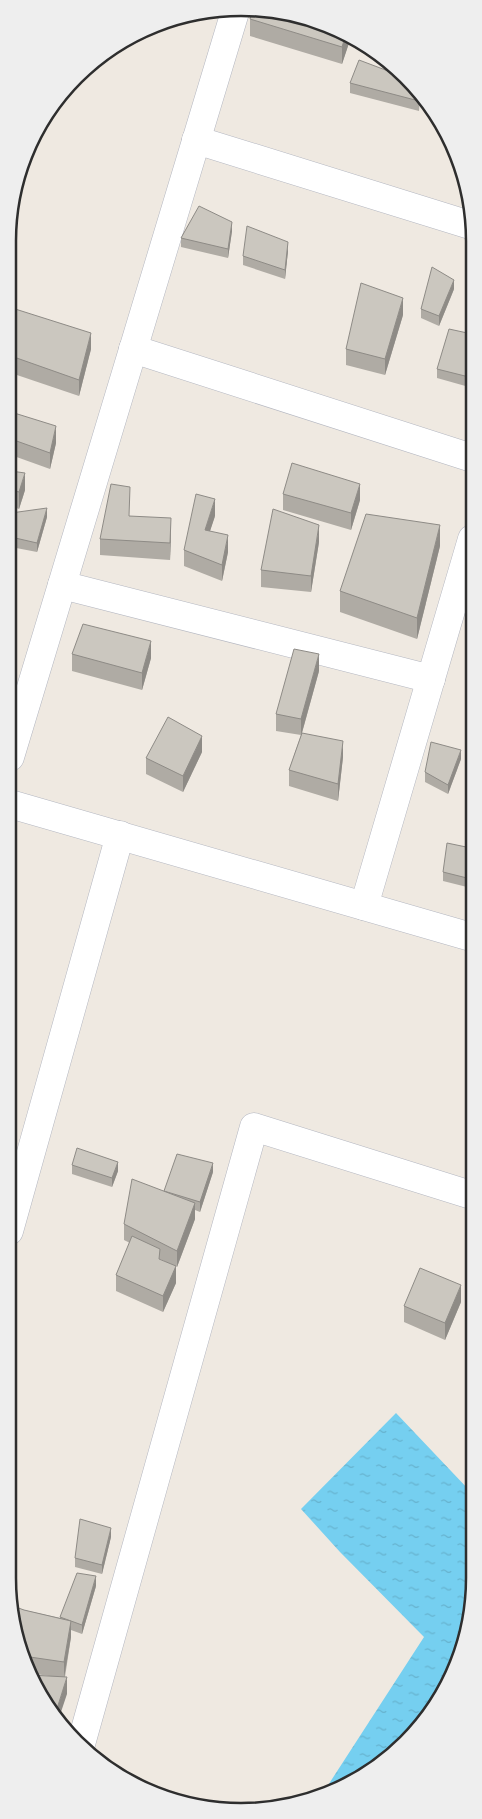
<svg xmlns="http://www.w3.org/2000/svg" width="482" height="1819" font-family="Montserrat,sans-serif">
	<defs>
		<pattern id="water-ripples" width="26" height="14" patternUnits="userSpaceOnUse" patternTransform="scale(1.25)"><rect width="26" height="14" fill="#75cff0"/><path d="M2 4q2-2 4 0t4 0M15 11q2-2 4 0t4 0" fill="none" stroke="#66b2ce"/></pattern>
	</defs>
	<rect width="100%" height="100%" fill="#efe9e1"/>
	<g fill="url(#water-ripples)">
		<path d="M396,1413L470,1491V1623L443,1695L383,1763L323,1793L424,1637L340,1552L301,1509Z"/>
		<path d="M306,1801L302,1803L224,1811Z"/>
	</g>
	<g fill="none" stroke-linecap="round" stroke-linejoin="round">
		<g stroke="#b4b7c1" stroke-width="29">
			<g id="minor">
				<path d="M196,140L473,226"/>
				<path d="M133,349L472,458"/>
				<path d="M62,585L431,679"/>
				<path d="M10,757L235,12"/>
				<path d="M10,804L471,937"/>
				<path d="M364,906L472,539"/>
				<path d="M9,1231L120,835"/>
				<path d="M81,1744L254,1127L471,1195"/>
			</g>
		</g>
		<use href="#minor" stroke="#fff" stroke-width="28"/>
	</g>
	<g fill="#afaba4" fill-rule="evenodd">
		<path d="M250,19L350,36V40L342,64L250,36Z"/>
		<path d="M350,83L420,92L419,111L350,93Z"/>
		<path d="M453,145L457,160L453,159Z"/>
		<path d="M232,231L228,258L181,247V238Z"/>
		<path d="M288,251L285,279L243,265V256Z"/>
		<path d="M454,289L439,326L421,318V309Z"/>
		<path d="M12,308L91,349L79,396L11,373Z"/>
		<path d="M403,315L385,375L346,365V349Z"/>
		<path d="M472,334V368L469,387L437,378V369Z"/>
		<path d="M11,412L56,443L50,469L11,455Z"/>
		<path d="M11,471L25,490L19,509L11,506Z"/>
		<path d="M283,494L360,500L351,530L283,510Z"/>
		<path d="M11,513L47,517L37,552L11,547Z"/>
		<path d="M130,516L171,534L170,560L100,555V539Z"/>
		<path d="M215,516L210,531L228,552L222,581L184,566V550Z"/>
		<path d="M319,542L311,592L261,587V570Z"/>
		<path d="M440,546L417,639L340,612V591Z"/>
		<path d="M72,654L151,658L142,690L72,671Z"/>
		<path d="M319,671L302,733L343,757L338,801L289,786V770L301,735L276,731V714Z"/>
		<path d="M202,752L183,792L146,774V758Z"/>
		<path d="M461,759L448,794L425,782V772Z"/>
		<path d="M471,848V888L443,881V872Z"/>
		<path d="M72,1165L118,1171L112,1187L72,1174Z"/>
		<path d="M213,1172L200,1212L195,1210V1219L177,1267L176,1266V1283L163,1312L116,1291V1275L130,1243L124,1240V1224L164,1191ZM160,1259L174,1266L160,1260Z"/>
		<path d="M461,1302L445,1340L404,1322V1306Z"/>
		<path d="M111,1537L102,1574L75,1567V1558Z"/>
		<path d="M96,1586L82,1634L71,1630V1637L65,1677L67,1694L49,1676L29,1673L25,1667L13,1606L24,1610L60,1618V1617Z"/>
	</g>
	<g fill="#8e8b86">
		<path d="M346,34L350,36V40L342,64V47Z"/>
		<path d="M232,222V231L228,258V249Z"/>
		<path d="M288,242V251L285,279V270Z"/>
		<path d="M454,280V289L439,326V316Z"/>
		<path d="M403,298V315L385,375V359Z"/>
		<path d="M91,333V349L79,396V380Z"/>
		<path d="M472,359V368L469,387V377Z"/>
		<path d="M56,426V443L50,469V453Z"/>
		<path d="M25,473V490L19,509V492Z"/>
		<path d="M360,484V500L351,530V513Z"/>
		<path d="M215,499V516L205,546V530Z"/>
		<path d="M47,508V517L37,552V543Z"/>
		<path d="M171,518V534L170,560V543Z"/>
		<path d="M319,525V542L311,592V576Z"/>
		<path d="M440,525V546L417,639V618Z"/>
		<path d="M228,535V552L222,581V565Z"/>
		<path d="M151,641V658L142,690V673Z"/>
		<path d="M319,654V671L301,736V719Z"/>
		<path d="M202,736V752L183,792V776Z"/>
		<path d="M343,741V757L338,801V784Z"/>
		<path d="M461,750V759L448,794V785Z"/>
		<path d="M118,1162V1171L112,1187V1178Z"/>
		<path d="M213,1163V1172L200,1212V1202Z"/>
		<path d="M195,1203V1219L177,1267V1251Z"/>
		<path d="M176,1266V1283L163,1312V1296Z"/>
		<path d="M461,1285V1302L445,1340V1323Z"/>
		<path d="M111,1528V1537L102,1574V1565Z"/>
		<path d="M11,1551V1560L8,1571V1561Z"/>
		<path d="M96,1576V1586L82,1634V1625Z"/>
		<path d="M71,1621V1637L64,1678V1662Z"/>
		<path d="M67,1677V1694L58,1721L55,1715Z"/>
	</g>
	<g fill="#cbc7bf" stroke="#8e8b86">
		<path d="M252,12H286L346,34L342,47L250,19Z"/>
		<path d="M359,60L404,77L416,87L420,92L419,101L350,83Z"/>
		<path d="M199,206L232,222L228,249L181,238Z"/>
		<path d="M247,226L288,242L285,270L243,256Z"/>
		<path d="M432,267L454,280L439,316L421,309Z"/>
		<path d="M361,283L403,298L385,359L346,349Z"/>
		<path d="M12,308L91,333L79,380L11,356Z"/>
		<path d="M449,329L472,334V359L469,377L437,369Z"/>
		<path d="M11,412L56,426L50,453L11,439Z"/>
		<path d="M292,463L360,484L351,513L283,494Z"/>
		<path d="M11,471L25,473L19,492L11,490Z"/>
		<path d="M111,484L130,487L129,516L171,518L170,543L100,539Z"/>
		<path d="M196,494L215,499L205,530L228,535L222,565L184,550Z"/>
		<path d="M47,508L37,543L11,537V513Z"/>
		<path d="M273,509L319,525L311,576L261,570Z"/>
		<path d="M366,514L440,525L417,618L340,591Z"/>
		<path d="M83,624L151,641L142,673L72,654Z"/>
		<path d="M294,649L319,654L301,719L276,714Z"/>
		<path d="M168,717L202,736L183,776L146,758Z"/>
		<path d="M302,733L343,741L338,784L289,770Z"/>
		<path d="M431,742L461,750L448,785L425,772Z"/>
		<path d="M447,843L471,848V879L443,872Z"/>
		<path d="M77,1148L118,1162L112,1178L72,1165Z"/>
		<path d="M177,1154L213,1163L200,1202L164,1191Z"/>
		<path d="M132,1179L195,1203L177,1251L124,1224Z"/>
		<path d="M132,1236L160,1249L159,1259L176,1266L163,1296L116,1275Z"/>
		<path d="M420,1268L461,1285L445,1323L404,1306Z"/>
		<path d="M80,1519L111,1528L102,1565L75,1558Z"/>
		<path d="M8,1549L11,1551L8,1561Z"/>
		<path d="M77,1573L96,1576L82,1625L60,1617Z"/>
		<path d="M13,1606L24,1610L71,1621L64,1662L23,1656Z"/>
		<path d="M30,1675L67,1677L55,1715Z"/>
	</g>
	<path d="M0 0H482V1819H0ZM241 16H241A225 225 0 0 1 466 241V1578A225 225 0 0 1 241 1803H241A225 225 0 0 1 16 1578V241A225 225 0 0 1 241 16Z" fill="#eee" fill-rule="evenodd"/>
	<path fill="none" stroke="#2e2e2e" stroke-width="2.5" d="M241 16H241A225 225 0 0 1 466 241V1578A225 225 0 0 1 241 1803H241A225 225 0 0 1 16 1578V241A225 225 0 0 1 241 16Z"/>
</svg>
